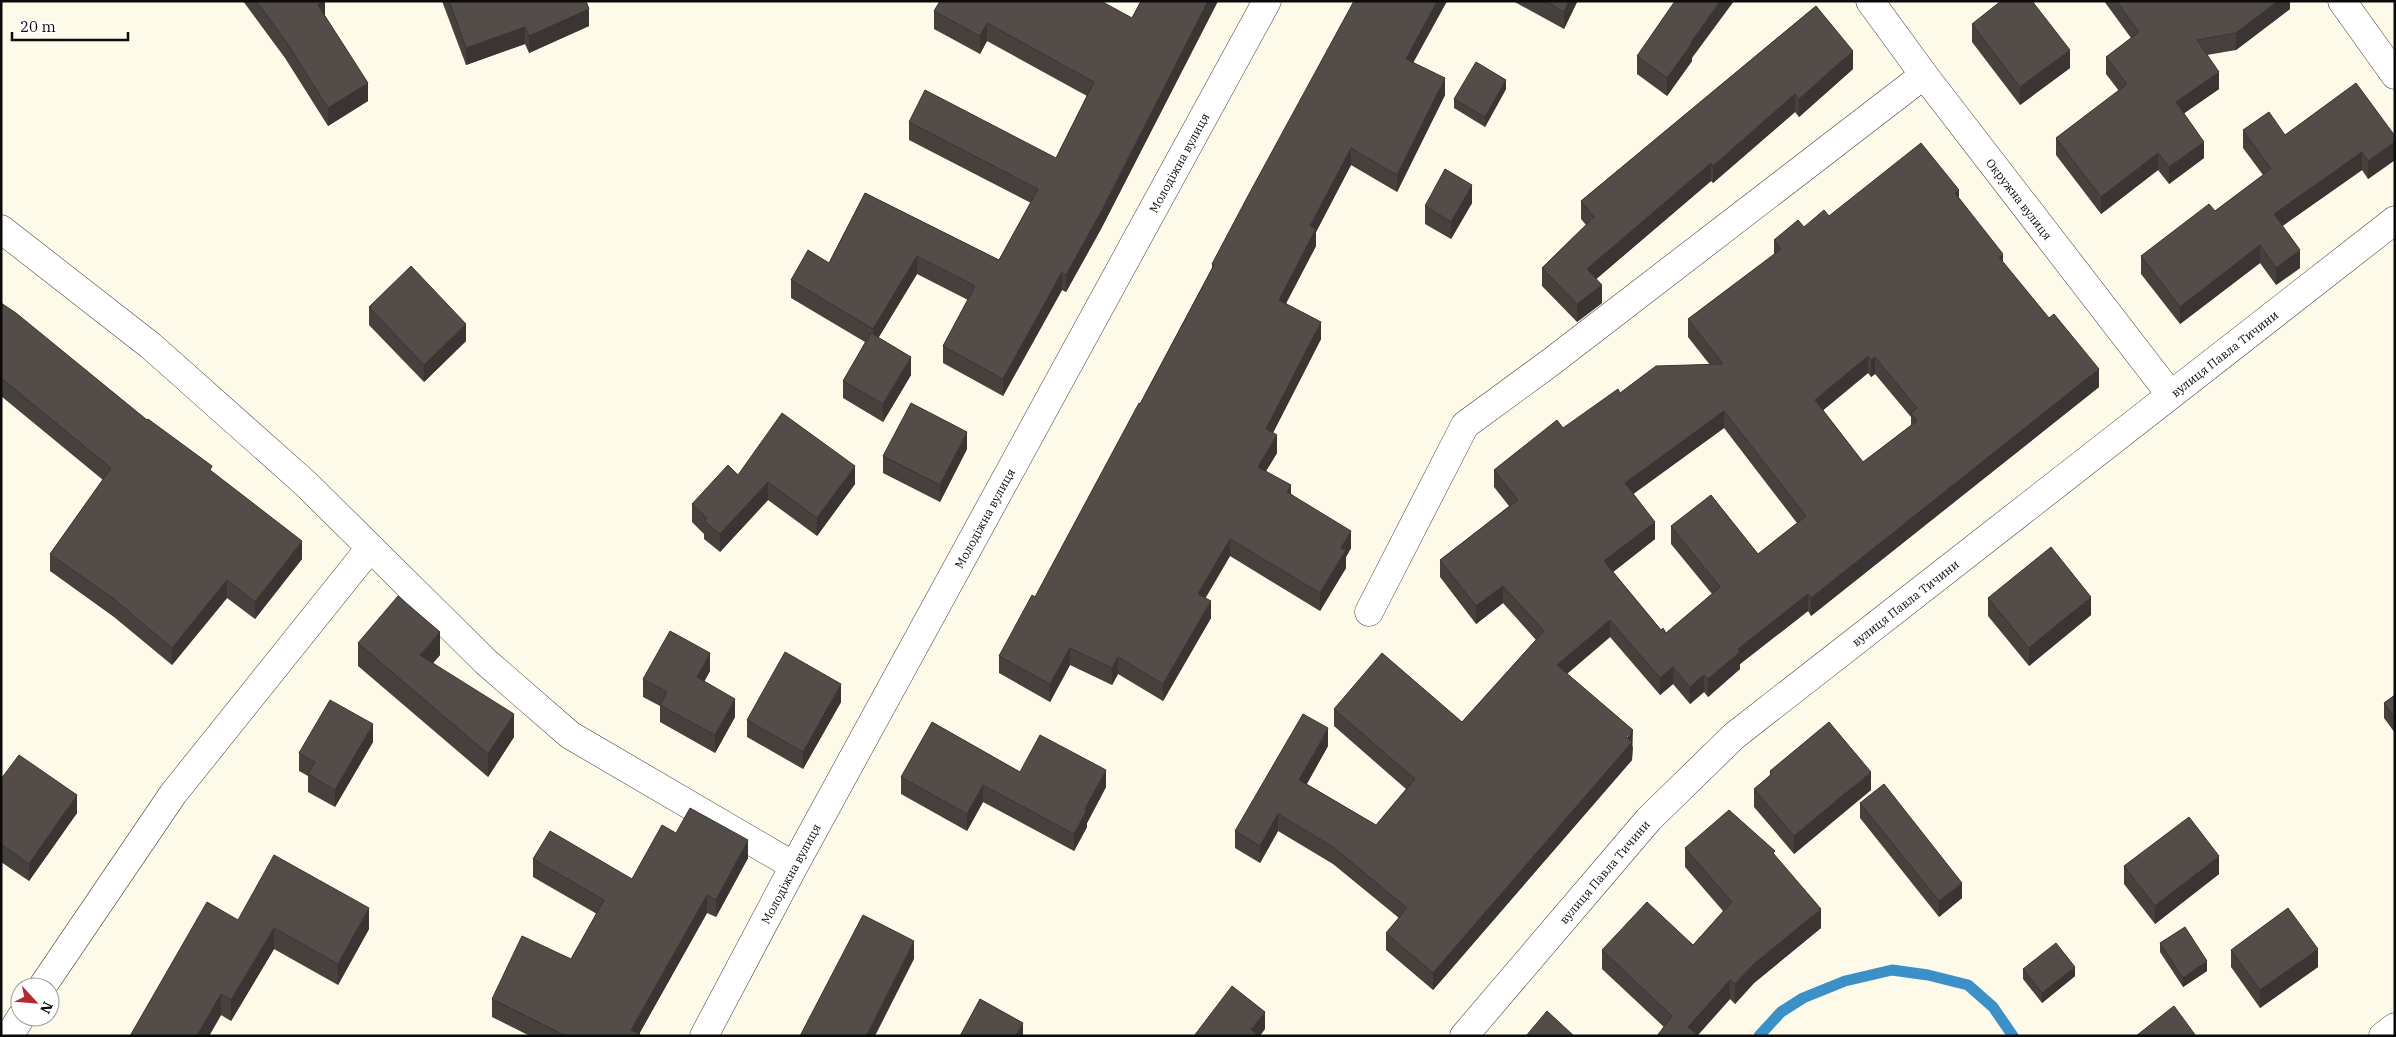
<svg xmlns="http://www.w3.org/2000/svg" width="2396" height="1037" font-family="'IBM Plex Serif',serif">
	<rect width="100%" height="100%" fill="#fefae9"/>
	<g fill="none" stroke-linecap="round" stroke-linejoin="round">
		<path stroke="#3b91c7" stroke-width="11" d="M1759,1036L1781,1012L1803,998L1845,981L1892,970L1928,975L1968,985L1993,1007L2013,1036"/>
		<g stroke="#3e3e3e" stroke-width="29">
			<g id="minor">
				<path id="s1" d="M1870,1L1924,75L2170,394"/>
				<path d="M2342,1L2395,75"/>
				<path d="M1,229L151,346L305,483L486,662L570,735L794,866"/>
				<path d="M1369,612L1465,425L1551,362L1924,75"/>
				<path d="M42,987L173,794L370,548"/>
				<path d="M9,1036L21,1017"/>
				<path id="s2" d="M704,1036L794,866L1267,1"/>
				<path id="s3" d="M1464,1036L1649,819L1734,736L2395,220"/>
				<path d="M2383,1036L2395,1027"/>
			</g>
		</g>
		<use href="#minor" stroke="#fff" stroke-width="28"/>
	</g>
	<g fill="#47413e" fill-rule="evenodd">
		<path d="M243,1H325V16L368,101L328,126L285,58Z"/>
		<path d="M442,1H586L589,26L529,53L525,44L466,65Z"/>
		<path d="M1141,1H1218L1101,229L1066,292L1062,290L1003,396L943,363V346L968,300L917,274L878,338L911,375L883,422L843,398V381L865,342L791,298V280L829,263L865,193L999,260L1031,203L909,140V122L1056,158L1087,96L987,41L980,54L934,29V11L1132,18Z"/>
		<path d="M1447,1L1413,62L1445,95L1397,192L1351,165L1316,232V246L1286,303L1321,339L1273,433L1277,453L1266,471L1351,548L1346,557V568L1320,611L1230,556L1205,598L1211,618L1163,701L1118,674L1112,685L1070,665L1050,702L999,673V656L1035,597L1140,404L1212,268V264Z"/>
		<path d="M1513,1H1577V2L1564,29Z"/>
		<path d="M2104,1H2290V9L2236,50L2207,55L2219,89L2184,113L2204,158L2169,184L2158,170L2101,214L2056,155V138L2119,91L2106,74V57L2131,38Z"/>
		<path d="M1816,6L1853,69L1799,117L1795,112L1713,183L1711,181L1596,279L1602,303L1577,322L1542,286V268L1586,225L1581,219V201Z"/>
		<path d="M1972,24L2070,68L2020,105L1972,42Z"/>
		<path d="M1637,56L1692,58V61L1667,96L1637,74Z"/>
		<path d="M1506,89L1485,127L1454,108V99Z"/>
		<path d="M2243,130L2285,135L2395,136V160L2368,179L2362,170L2282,226L2300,268L2276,285L2260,263L2180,324L2141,274V256L2215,211L2263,175L2243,148Z"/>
		<path d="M1959,198L2003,263L2099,387L1811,616L1808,611L1740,664V669L1708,697L1704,692L1690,704L1673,684L1660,695L1610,637L1567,674L1633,747L1632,760L1433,990L1386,950V933L1399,918L1333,864L1278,831L1260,863L1235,848V831L1328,746L1307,784L1376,825L1406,789L1334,726V709L1462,722L1536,640L1503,603L1476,624L1440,577V560L1509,506L1494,487V470L1620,393L1710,365L1688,337V319L1774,255V240L1829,216ZM1868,373L1871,377L1875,374L1911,417V425L1863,462L1823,410ZM1724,428L1797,523L1758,554L1671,526V544L1712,594L1666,633L1661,630L1613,572L1655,539L1633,494Z"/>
		<path d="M1472,203L1451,239L1425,224V206Z"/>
		<path d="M1,303L147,420L212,472L302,559L255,619L227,598L172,665L114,617L50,571V554L103,480L1,396Z"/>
		<path d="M369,307L466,341L424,382L369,325Z"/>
		<path d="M967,449L940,502L883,473V456Z"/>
		<path d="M738,475L855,484L817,536L768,500L720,552L704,539V534L692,522V504Z"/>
		<path d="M1988,598L2091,615L2029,666L1988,616Z"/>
		<path d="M358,643L440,655L433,663L514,737L488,777L358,666Z"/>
		<path d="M710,671L704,681L735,717L715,753L660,722V706L643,697V679Z"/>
		<path d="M2395,695V733L2384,718V703Z"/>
		<path d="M841,702L803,769L747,737V720Z"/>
		<path d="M373,742L335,807L308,792V776L299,771V753Z"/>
		<path d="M1770,771L1871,790L1794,854L1754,807V789L1770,775Z"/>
		<path d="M1020,772L1106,787L1087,823V827L1074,851L983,802L967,831L901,794V777Z"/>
		<path d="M1,779L77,813L29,881L1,862Z"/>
		<path d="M1860,803L1962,898L1939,917L1860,818Z"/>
		<path d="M676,833L748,858L716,917L707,913L639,1034L640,1036H530L492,1017V999L571,959L597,914L533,877V859L632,879Z"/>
		<path d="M1685,848L1775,856L1821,928L1754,983L1735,1004L1730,999L1698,1035L1664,1027L1602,969V950L1693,945L1723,911L1685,867Z"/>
		<path d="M2124,866L2219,874L2155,924L2124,884Z"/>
		<path d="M238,920L369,929L338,985L274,949L231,1021L221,1015L209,1036H130Z"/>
		<path d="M2160,943L2207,971L2183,987L2160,952Z"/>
		<path d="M2231,950L2318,967L2260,1008L2231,967Z"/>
		<path d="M2023,969L2075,976L2042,1003L2023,979Z"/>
	</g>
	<g fill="#3a3532">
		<path d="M323,1H325V17L318,5Z"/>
		<path d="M1208,1H1218L1101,229L1066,292V275Z"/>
		<path d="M1437,1H1447L1406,76V59Z"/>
		<path d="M1569,1H1577V2L1564,29V12Z"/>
		<path d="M1720,1H1734L1692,58V61L1667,96V78L1691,42Z"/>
		<path d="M2278,1H2290V9L2236,50V33Z"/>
		<path d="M589,9V26L529,53V36Z"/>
		<path d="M987,23V41L980,54V36Z"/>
		<path d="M525,27V44L466,65V48Z"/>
		<path d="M2070,50V68L2020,105V87Z"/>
		<path d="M1853,51V69L1799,117V99Z"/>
		<path d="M2219,72V89L2176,119V102Z"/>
		<path d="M1445,78V95L1397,192V175Z"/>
		<path d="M1506,80V89L1485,127V117Z"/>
		<path d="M368,83V101L328,126V108Z"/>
		<path d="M1795,94V112L1713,183V166Z"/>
		<path d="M2204,142V158L2169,184V167Z"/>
		<path d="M2395,142V160L2368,179V161Z"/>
		<path d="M1351,148V165L1316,232V246L1279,317V300L1310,226Z"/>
		<path d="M2362,152V170L2274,232V214Z"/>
		<path d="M2158,153V170L2101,214V197Z"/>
		<path d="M1711,163V181L1587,287V269Z"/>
		<path d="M1472,185V203L1451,239V222Z"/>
		<path d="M1959,190V207L1955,193Z"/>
		<path d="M2260,245V263L2180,324V307Z"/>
		<path d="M2300,250V268L2276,285V268Z"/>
		<path d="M2003,254V271L1999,257Z"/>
		<path d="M917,256V274L873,347V329Z"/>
		<path d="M1062,272V290L1003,396V379Z"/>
		<path d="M1602,285V303L1577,322V304Z"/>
		<path d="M1321,322V339L1266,446V429Z"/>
		<path d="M466,324V341L424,382V365Z"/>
		<path d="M1868,356V373L1815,417V400Z"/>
		<path d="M911,357V375L883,422V404Z"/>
		<path d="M1875,357V374L1871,377V360Z"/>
		<path d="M2099,369V387L1811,616V598Z"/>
		<path d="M1724,411V428L1625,500V483Z"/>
		<path d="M967,432V449L940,502V485Z"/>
		<path d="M1277,435V453L1258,484V467Z"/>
		<path d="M855,466V484L817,536V518Z"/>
		<path d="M768,482V500L720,552V534Z"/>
		<path d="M1291,485V503L1287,492Z"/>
		<path d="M1655,522V539L1604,579V561Z"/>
		<path d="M1351,531V548L1346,557V568L1320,611V593L1341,548Z"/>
		<path d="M1230,539V556L1198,611V594Z"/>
		<path d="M302,541V559L255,619V602Z"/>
		<path d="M227,580V598L172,665V648Z"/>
		<path d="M1503,586V603L1476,624V606Z"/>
		<path d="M1808,594V611L1740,664V669L1708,697V679L1738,649Z"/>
		<path d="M2091,597V615L2029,666V648Z"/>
		<path d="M1211,601V618L1163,701V684Z"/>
		<path d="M1610,620V637L1557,682V665Z"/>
		<path d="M440,632V655L420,678V655Z"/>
		<path d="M1070,648V665L1050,702V684Z"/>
		<path d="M710,653V671L697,695V677Z"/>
		<path d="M1118,657V674L1112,685V668Z"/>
		<path d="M1673,667V684L1660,695V678Z"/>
		<path d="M1704,675V692L1690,704V687Z"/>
		<path d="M841,684V702L803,769V752Z"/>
		<path d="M735,699V717L715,753V735Z"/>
		<path d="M514,714V737L488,777V754Z"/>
		<path d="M373,724V742L335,807V790Z"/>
		<path d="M1328,728V746L1299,797V780Z"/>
		<path d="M1633,730L1632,760L1433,990V973Z"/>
		<path d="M1106,770V787L1087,823V827L1074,851V834L1085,809Z"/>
		<path d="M1871,772V790L1794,854V836Z"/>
		<path d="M983,785V802L967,831V814Z"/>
		<path d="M77,795V813L29,881V864Z"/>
		<path d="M1278,814V831L1260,863V846Z"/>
		<path d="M748,840V858L716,917V900Z"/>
		<path d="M2219,856V874L2155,924V906Z"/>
		<path d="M1962,883V898L1939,917V901Z"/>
		<path d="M707,895V913L638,1036L631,1030Z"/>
		<path d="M369,908V929L338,985V964Z"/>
		<path d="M1821,909V928L1754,983L1735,1004V984L1754,964Z"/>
		<path d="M274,928V949L231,1021V1000Z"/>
		<path d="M914,941V959L875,1036H866Z"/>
		<path d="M2318,949V967L2260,1008V990Z"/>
		<path d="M2207,961V971L2183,987V978Z"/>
		<path d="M2075,967V976L2042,1003V993Z"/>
		<path d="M1730,980V999L1697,1036L1688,1027Z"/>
		<path d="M221,994V1015L209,1036H197Z"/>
		<path d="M1265,1012V1029L1260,1036H1251V1029Z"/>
		<path d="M1023,1023V1036H1015Z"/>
	</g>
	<g fill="#534c48" stroke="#3a3532" fill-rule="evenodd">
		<path d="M256,1H323L318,5L368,83L328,108L285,40Z"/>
		<path d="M449,1H586L589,9L529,36L525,27L466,48Z"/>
		<path d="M940,1H1101L1132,18L1141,1H1208L1101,212L1066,275L1062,272L1003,379L943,346L975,286L917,256L873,329L791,280L808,250L829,263L865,193L999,260L1038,189L909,122L925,90L1056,158L1094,82L987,23L980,36L934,11Z"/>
		<path d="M1354,1H1437L1406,59L1445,78L1397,175L1351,148L1310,226L1316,229L1279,300L1321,322L1266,429L1277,435L1258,467L1291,485L1287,492L1351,531L1341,548L1346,550L1320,593L1230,539L1198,594L1211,601L1163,684L1118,657L1112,668L1070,648L1050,684L999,656L1032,595L1035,597L1139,403L1140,404L1214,265L1212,264L1249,194Z"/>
		<path d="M1545,1H1569L1564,12Z"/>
		<path d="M1675,1H1720L1691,42L1692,43L1667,78L1637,56Z"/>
		<path d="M2001,1H2032L2070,50L2020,87L1972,24Z"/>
		<path d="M2116,1H2278L2236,33L2197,40L2219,72L2176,102L2204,142L2169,167L2158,153L2101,197L2056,138L2127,84L2106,57L2139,32Z"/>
		<path d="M1816,6L1853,51L1799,99L1795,94L1713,166L1711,163L1587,269L1602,285L1577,304L1542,268L1594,217L1581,201Z"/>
		<path d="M1476,62L1506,80L1485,117L1454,99Z"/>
		<path d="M2356,83L2395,136V142L2368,161L2362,152L2274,214L2300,250L2276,268L2260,245L2180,307L2141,256L2209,204L2215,211L2271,169L2243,130L2269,112L2285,135Z"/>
		<path d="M1921,143L1959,190L1955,193L2003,254L1999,257L2049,318L2054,314L2099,369L1811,598L1808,594L1738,649L1740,652L1708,679L1704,675L1690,687L1673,667L1660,678L1610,620L1557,665L1633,730L1626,737L1632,742L1433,973L1386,933L1407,908L1333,847L1278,814L1260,846L1235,831L1303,714L1328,728L1299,780L1376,825L1415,779L1334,709L1382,653L1462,722L1544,631L1503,586L1476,606L1440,560L1518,500L1494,470L1557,420L1563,428L1618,389L1620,393L1656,366L1723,364L1688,319L1781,249L1774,240L1798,220L1804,227L1824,210L1829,216ZM1868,356L1871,360L1875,357L1917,408L1911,413L1917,421L1863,462L1815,400ZM1724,411L1806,516L1758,554L1711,495L1671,526L1720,587L1666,633L1663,628L1661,630L1604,561L1655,522L1625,483Z"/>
		<path d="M1445,169L1472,185L1451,222L1425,206Z"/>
		<path d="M411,266L466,324L424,365L369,307Z"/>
		<path d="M1,303L16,313L147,420L148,419L212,466L210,470L302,541L255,602L227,580L172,648L114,599L50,554L111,468L1,378Z"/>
		<path d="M871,333L911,357L883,404L843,381Z"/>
		<path d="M911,403L967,432L940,485L883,456Z"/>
		<path d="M782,413L855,466L817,518L768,482L720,534L704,521L707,518L692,504L728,465L738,475Z"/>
		<path d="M2051,547L2091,597L2029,648L1988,598Z"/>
		<path d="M398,596L440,632L420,655L514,714L488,754L358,643Z"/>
		<path d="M670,631L710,653L697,677L735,699L715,735L660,705L667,692L643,679Z"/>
		<path d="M785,652L841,684L803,752L747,720Z"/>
		<path d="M2395,695V718L2384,703Z"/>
		<path d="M330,700L373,724L335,790L308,774L315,762L299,753Z"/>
		<path d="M932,722L1020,772L1040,735L1106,770L1085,809L1087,810L1074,834L983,785L967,814L901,777Z"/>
		<path d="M1829,722L1871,772L1794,836L1754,789L1772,774L1770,771Z"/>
		<path d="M19,755L77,795L29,864L1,844V779Z"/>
		<path d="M1884,784L1962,883L1939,901L1860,803Z"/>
		<path d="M690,808L748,840L716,900L707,895L631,1030L640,1034L639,1036H566L492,999L522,936L571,959L604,900L533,859L550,831L632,879L662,825L676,833Z"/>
		<path d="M1729,810L1775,851L1773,853L1821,909L1754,964L1735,984L1730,980L1688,1027L1699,1036H1657L1672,1016L1602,950L1647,902L1693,945L1732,902L1685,848Z"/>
		<path d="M2189,817L2219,856L2155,906L2124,866Z"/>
		<path d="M274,855L369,908L338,964L274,928L231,1000L221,994L197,1036H130L207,902L238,920Z"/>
		<path d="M2288,908L2318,949L2260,990L2231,950Z"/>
		<path d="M863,915L914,941L866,1036H800Z"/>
		<path d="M2185,927L2207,961L2183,978L2160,943Z"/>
		<path d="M2056,943L2075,967L2042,993L2023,969Z"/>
		<path d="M1232,986L1265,1012L1251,1029L1258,1036H1194Z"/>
		<path d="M980,999L1023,1023L1015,1036H960Z"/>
		<path d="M2174,1006L2196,1036H2136Z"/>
		<path d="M1547,1011L1574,1036H1526Z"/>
	</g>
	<g text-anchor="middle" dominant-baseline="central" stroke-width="5" stroke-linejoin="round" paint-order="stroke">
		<g font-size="12" fill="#0b0b0b" stroke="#fff">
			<text stroke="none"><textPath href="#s2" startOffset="994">Молодіжна вулиця</textPath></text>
			<text stroke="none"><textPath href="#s1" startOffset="248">Окружна вулиця</textPath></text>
			<text stroke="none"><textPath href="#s3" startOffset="1026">вулиця Павла Тичини</textPath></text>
			<text stroke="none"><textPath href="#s2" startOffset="589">Молодіжна вулиця</textPath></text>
			<text stroke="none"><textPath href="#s3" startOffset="621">вулиця Павла Тичини</textPath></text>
			<text stroke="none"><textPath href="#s3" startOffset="216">вулиця Павла Тичини</textPath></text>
			<text stroke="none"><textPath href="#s2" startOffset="184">Молодіжна вулиця</textPath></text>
		</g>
	</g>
	<rect width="2396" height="1037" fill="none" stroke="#0b0b0b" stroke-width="5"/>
	<g transform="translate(35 1002) rotate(116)"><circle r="24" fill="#ffffff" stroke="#9d9d9d"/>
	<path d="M0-4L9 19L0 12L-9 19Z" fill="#b42a33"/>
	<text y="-8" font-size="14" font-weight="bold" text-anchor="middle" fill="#0b0b0b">N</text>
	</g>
	<path d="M12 32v8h116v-8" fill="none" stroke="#0b0b0b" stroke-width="2.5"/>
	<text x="20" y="32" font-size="15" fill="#0b0b0b" stroke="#ffffff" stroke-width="4" paint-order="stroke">20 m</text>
</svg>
